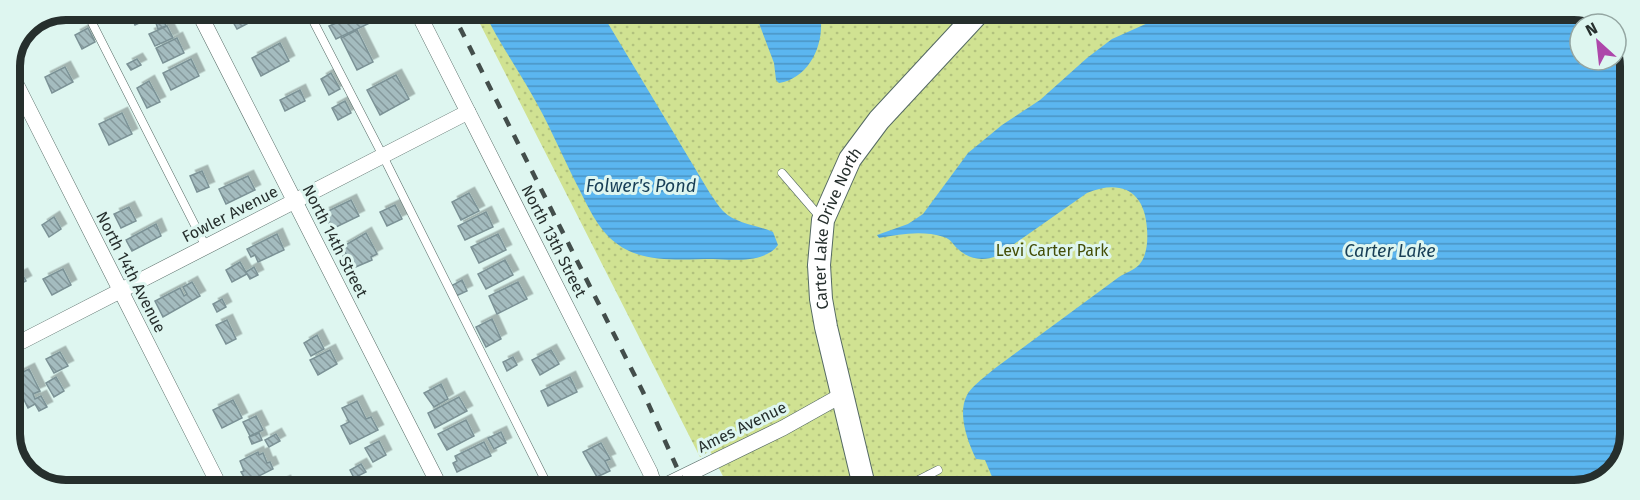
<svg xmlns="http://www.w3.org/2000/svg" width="1640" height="500" font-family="'Fira Sans',sans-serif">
	<defs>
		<pattern id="park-dots" width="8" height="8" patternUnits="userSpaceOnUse" patternTransform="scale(1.5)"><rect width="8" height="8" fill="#d0e292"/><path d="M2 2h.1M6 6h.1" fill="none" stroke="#b2c27e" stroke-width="1.8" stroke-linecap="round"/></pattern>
		<pattern id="water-rules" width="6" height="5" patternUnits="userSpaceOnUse" patternTransform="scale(1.5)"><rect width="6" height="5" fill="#5bb6f0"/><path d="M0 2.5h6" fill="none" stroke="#4b94c3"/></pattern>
		<pattern id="building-back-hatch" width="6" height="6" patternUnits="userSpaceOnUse" patternTransform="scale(1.5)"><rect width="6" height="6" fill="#a4bcbf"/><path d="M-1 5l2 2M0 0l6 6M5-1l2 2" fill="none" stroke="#85999c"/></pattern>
		<filter id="shadow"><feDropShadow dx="5.5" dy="-5.5" stdDeviation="0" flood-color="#0004"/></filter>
	</defs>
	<rect width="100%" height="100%" fill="#def6f0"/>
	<path fill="url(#park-dots)" d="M473,10L1589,11L1609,24H1580V60H1616V29L1619,31L1631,62L1559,491L730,490L710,451L700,457Z"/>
	<g fill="url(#water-rules)">
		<path d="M483,10H600L711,195C715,200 719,207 723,211C736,224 757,225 773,232L778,245C765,263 733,260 713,259C682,259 642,264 616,243C597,229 587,204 576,183C561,153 548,122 531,93C515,65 497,39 483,10Z"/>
		<path d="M754,10H819C827,38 812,78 779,83L776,80L774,63Z"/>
		<path d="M1177,10L1589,11L1609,24H1580V60H1616V29L1619,31L1631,62L1629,449L1609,480L1575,491L1005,490L995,484L985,460L976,459C968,442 957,414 967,395C973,385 985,377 994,369L1119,277C1125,273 1134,270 1139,265C1147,256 1148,241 1147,229C1145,191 1121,179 1087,193L997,256C983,261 970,260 958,249C953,245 951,239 944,237C922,230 901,234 879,238L877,235L908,224L923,214L968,153L1002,125L1040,100L1087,58L1112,39Z"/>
	</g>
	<g fill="url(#building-back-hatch)" stroke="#7b9296" stroke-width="1.5" filter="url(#shadow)">
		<path d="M135,9H159L161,13L135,25L129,12Z"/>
		<path d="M235,9H255L258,18L237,29L228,13Z"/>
		<path d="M291,9H297L301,17L290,22L285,12Z"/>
		<path d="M344,9H366L372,22L336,39L329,26L336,23L332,15Z"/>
		<path d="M163,19L166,26L158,29L156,23Z"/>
		<path d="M167,26L173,38L155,46L149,34Z"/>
		<path d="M88,28L95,42L82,49L75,35Z"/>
		<path d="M357,30L373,62L357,70L341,38Z"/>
		<path d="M177,38L184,53L163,63L156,48Z"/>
		<path d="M280,43L289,61L261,76L252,58Z"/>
		<path d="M137,59L141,65L131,70L127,64Z"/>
		<path d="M191,59L199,76L171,90L163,73Z"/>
		<path d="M65,67L73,82L52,93L45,77Z"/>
		<path d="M331,73L340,89L329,95L321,79Z"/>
		<path d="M396,75L409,99L380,115L367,90Z"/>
		<path d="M149,81L160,102L147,108L137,88Z"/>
		<path d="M300,90L305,101L285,111L280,100Z"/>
		<path d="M345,101L351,113L338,120L332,108Z"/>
		<path d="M122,113L132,134L109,145L99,124Z"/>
		<path d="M202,171L209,187L197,192L190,176Z"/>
		<path d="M248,176L255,190L226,204L219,189Z"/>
		<path d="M469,193L479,211L461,220L452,202Z"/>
		<path d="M351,200L359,216L332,229L324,213Z"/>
		<path d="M395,205L402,219L387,226L380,212Z"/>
		<path d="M129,207L136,221L121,228L114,214Z"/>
		<path d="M486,212L493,227L465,240L458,226Z"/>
		<path d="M54,217L61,229L49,237L42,225Z"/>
		<path d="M156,224L161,236L132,251L126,240Z"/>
		<path d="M366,233L377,254L371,257L372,260L351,269L343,256L346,254L342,247Z"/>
		<path d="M277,234L284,250L258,262L255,255L251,257L247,249Z"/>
		<path d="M498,234L506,250L479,263L471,247Z"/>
		<path d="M505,260L513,275L486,289L478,274Z"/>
		<path d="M240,262L247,274L232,282L226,270Z"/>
		<path d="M254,267L258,275L250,279L246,272Z"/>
		<path d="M63,269L71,285L52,295L43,279Z"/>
		<path d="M22,274L26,281L11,289L9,281Z"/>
		<path d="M462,280L467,291L456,296L451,286Z"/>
		<path d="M192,282L200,296L163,317L155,301L180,288L184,296L187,294L183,287Z"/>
		<path d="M518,282L527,299L497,314L489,296Z"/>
		<path d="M222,299L226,307L217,312L213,304Z"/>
		<path d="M492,319L501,339L486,347L476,327Z"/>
		<path d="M227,320L236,339L226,344L216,325Z"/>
		<path d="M317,335L324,349L311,356L304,343Z"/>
		<path d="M330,350L337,364L318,375L310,360Z"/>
		<path d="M551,350L559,364L540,375L532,360Z"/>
		<path d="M60,352L68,366L54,373L46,359Z"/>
		<path d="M513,357L517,365L507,371L503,362Z"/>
		<path d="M29,369L40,391L33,394L35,399L41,396L47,407L39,411L35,404L28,408L13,377Z"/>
		<path d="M56,377L64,391L54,397L46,383Z"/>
		<path d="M570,377L577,392L548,406L541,391Z"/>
		<path d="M441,384L448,399L434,407L424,393Z"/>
		<path d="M459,397L467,411L435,428L428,413Z"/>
		<path d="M233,400L242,418L222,428L213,410Z"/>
		<path d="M357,401L366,419L371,417L378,430L350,444L341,426L349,422L342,408Z"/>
		<path d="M256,416L263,430L250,436L243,422Z"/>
		<path d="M466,420L474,436L447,450L438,434Z"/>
		<path d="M501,432L506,443L494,449L488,438Z"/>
		<path d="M259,433L262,440L252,444L249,437Z"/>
		<path d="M276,434L280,441L269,447L265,440Z"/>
		<path d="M379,441L386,455L373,462L365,448Z"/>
		<path d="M484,442L491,456L457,472L453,463L457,461L455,456Z"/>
		<path d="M601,443L610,459L605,461L610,471L597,477L583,452Z"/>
		<path d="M258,452L259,455L263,453L267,463L270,462L273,469L247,482L241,472L244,471L240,461Z"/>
		<path d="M361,464L366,472L354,478L350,470Z"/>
		<path d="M285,481L289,489H269Z"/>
		<path d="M495,483L499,490H482Z"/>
	</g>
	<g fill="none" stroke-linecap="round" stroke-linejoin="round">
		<g stroke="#556a65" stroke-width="9">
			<g id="lane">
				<path d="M85,9L206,247"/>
				<path d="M307,9L383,156L550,490"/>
				<path d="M782,173L820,217"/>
				<path d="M9,315L23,341"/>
				<path d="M899,490L938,470"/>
			</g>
		</g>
		<g stroke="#556a65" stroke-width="16">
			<g id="street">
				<path d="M197,9L441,489"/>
				<path d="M416,9L650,472L656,490"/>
				<path d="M9,70L221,489"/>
				<path d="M9,348L468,112"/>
				<path d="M656,490L783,428L842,395"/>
			</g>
		</g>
		<g stroke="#556a65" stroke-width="24">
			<g id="secondary">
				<path id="s1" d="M865,490L826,327L821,299L819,265L823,220L850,159L879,120L981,10"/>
			</g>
		</g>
		<use href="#lane" stroke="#fff" stroke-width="8"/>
		<use href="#street" stroke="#fff" stroke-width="15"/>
		<use href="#secondary" stroke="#fff" stroke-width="22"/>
		<path stroke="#434e4b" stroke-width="4.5" stroke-dasharray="10 10" stroke-linecap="butt" d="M451,10L643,392L687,490"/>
	</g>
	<g text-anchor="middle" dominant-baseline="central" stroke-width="6" stroke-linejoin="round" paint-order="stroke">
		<g font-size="16" fill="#262f2d" stroke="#def6f0">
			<text transform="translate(230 214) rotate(-27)">Fowler Avenue</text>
			<text stroke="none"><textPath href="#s1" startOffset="270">Carter Lake Drive North</textPath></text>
			<text transform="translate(335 241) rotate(63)">North 14th Street</text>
			<text transform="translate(554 241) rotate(63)">North 13th Street</text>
			<text transform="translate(131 272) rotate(63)">North 14th Avenue</text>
			<text transform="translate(742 427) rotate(-26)">Ames Avenue</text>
		</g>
		<g font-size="16" fill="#444f07" stroke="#def6f0">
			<text x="1052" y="250">Levi Carter Park</text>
		</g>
		<g font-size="18" font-style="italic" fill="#183f57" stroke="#def6f0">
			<text x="641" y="186">Folwer's Pond</text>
			<text x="1390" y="251">Carter Lake</text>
		</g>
	</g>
	<path d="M0 0H1640V500H0ZM66 20H1574A46 46 0 0 1 1620 66V434A46 46 0 0 1 1574 480H66A46 46 0 0 1 20 434V66A46 46 0 0 1 66 20Z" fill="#def6f0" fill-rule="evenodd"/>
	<path fill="none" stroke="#262f2d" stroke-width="8" d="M66 20H1574A46 46 0 0 1 1620 66V434A46 46 0 0 1 1574 480H66A46 46 0 0 1 20 434V66A46 46 0 0 1 66 20Z"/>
	<g transform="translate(1598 42) rotate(333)"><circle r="28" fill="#def6f0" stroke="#94a6a2" stroke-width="1.5"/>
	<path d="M0-4.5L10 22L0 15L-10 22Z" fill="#ad47aa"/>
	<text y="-9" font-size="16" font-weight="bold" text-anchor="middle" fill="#262f2d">N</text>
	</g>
</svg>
